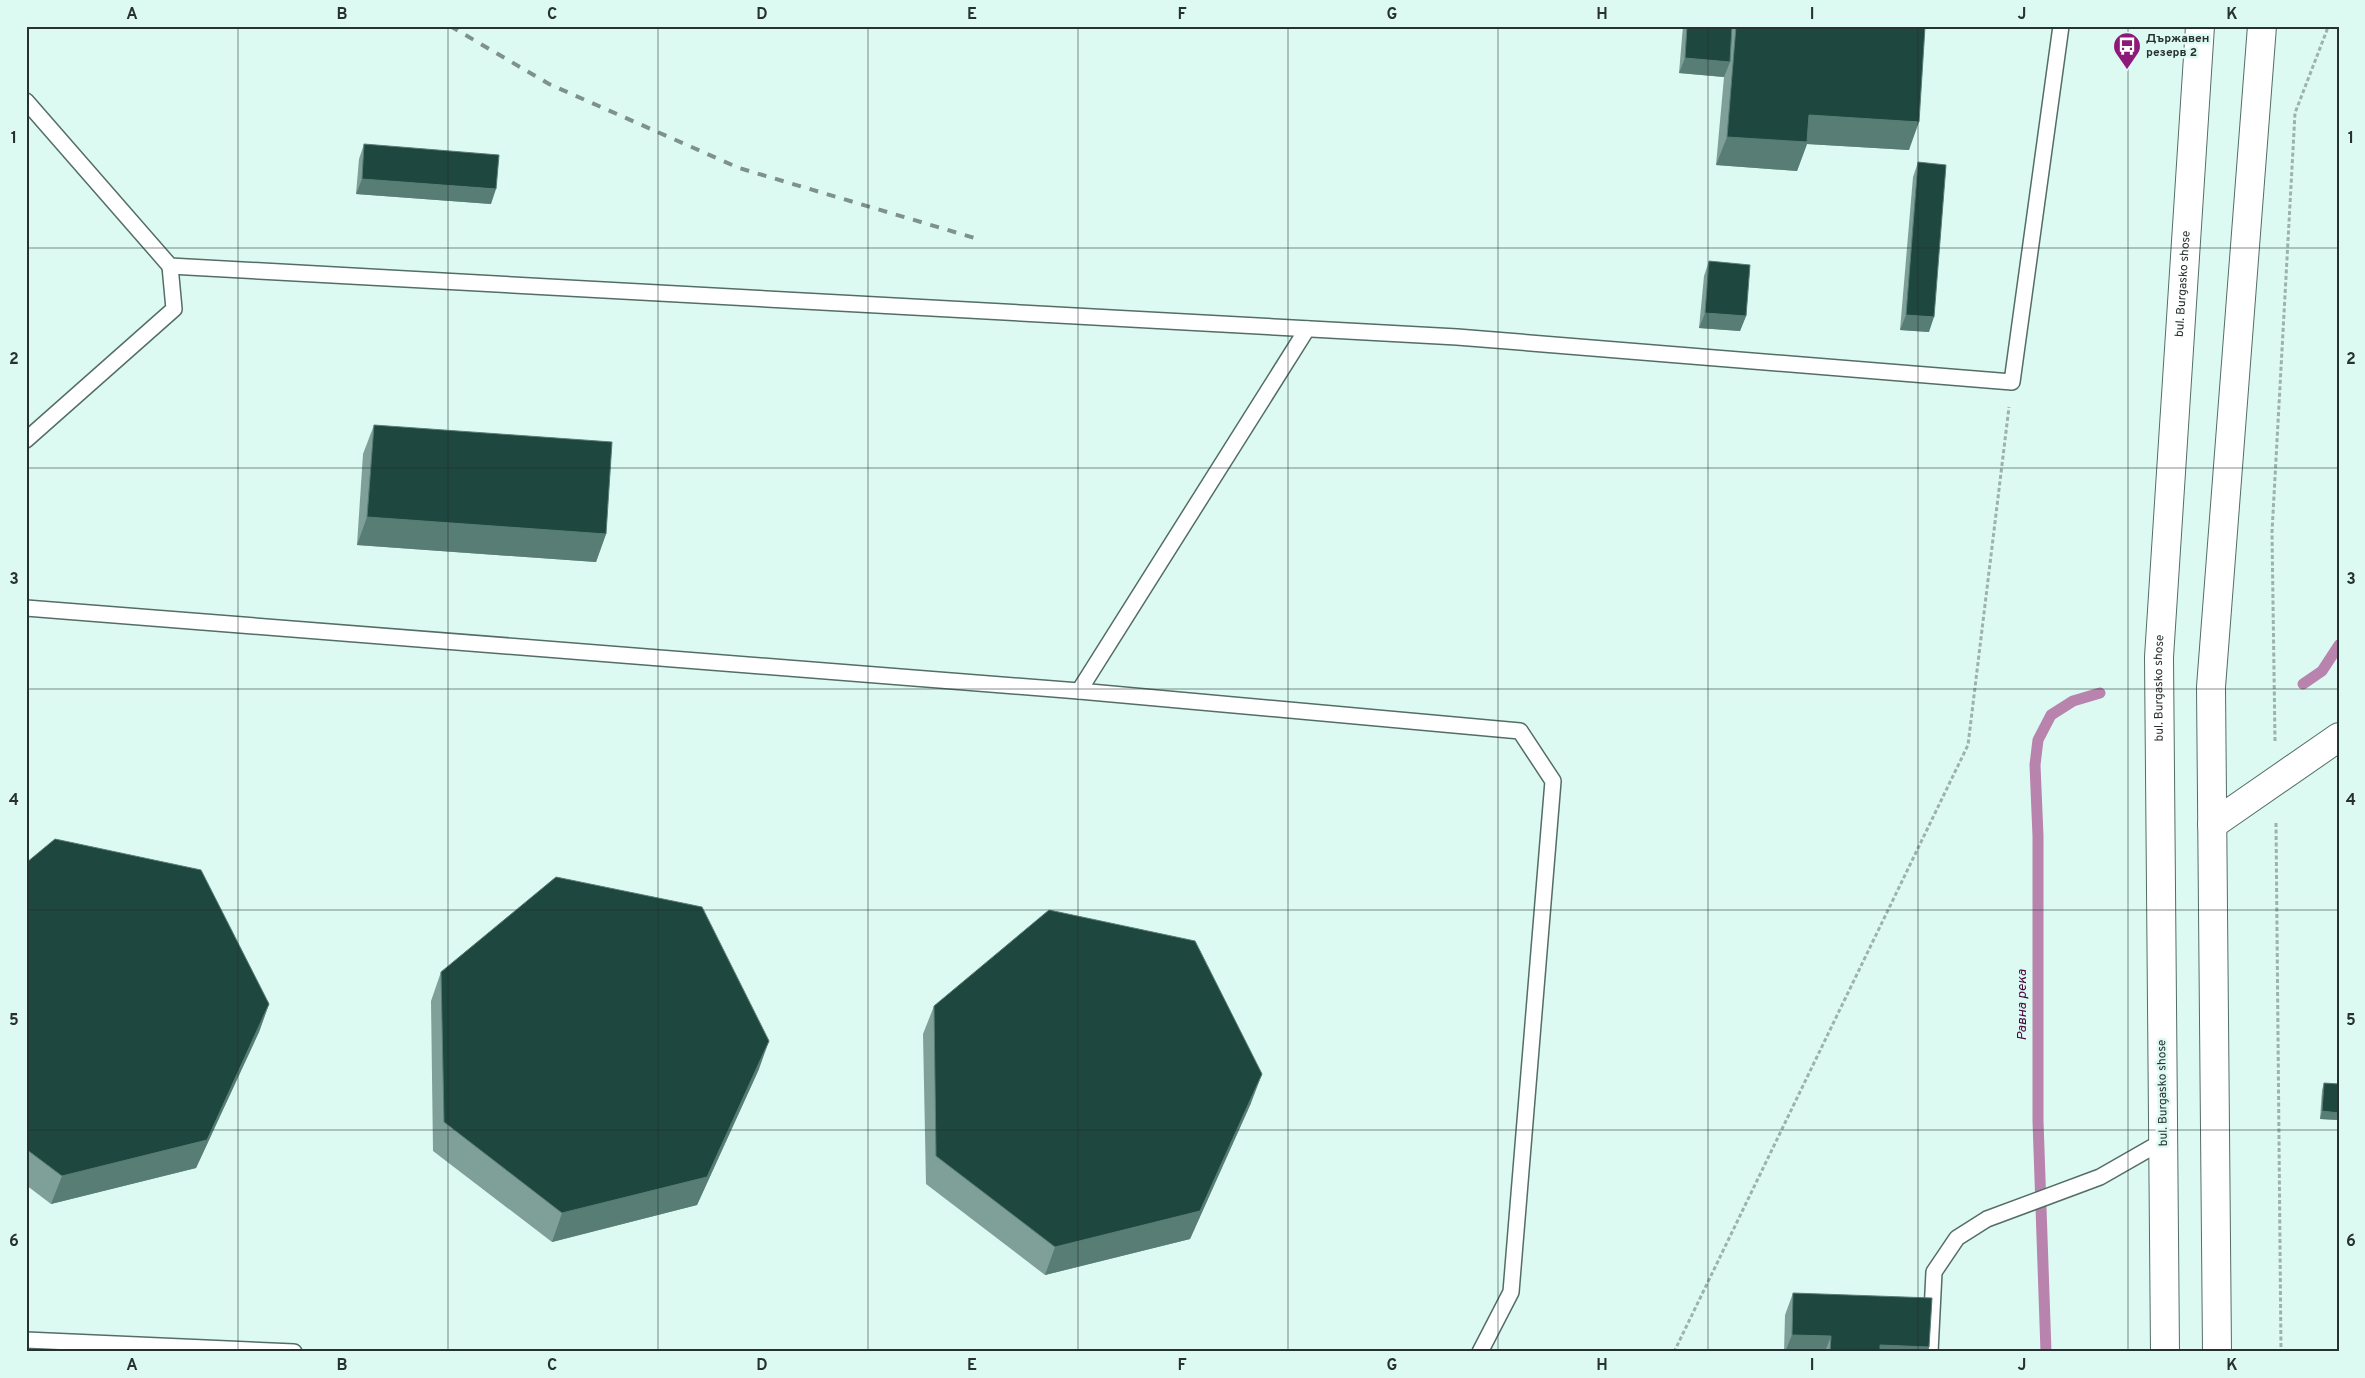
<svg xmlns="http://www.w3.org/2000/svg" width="2365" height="1378" font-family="Overpass,sans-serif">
	<rect width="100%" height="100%" fill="#ddfaf2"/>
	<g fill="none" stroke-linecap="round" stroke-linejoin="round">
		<g stroke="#b883ac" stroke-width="11">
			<path d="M2303,684L2322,671L2339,645"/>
			<path d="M2046,1352L2038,1121V836L2035,765L2038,740L2051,715L2073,701L2100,693"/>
		</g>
		<g stroke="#546d67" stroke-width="18">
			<g id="lane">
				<path d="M26,101L170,266L1457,337L2012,382L2061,26"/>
				<path d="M26,440L174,309L170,266"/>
				<path d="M26,608L1079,691L1520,731L1553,781L1511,1292L1480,1352"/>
				<path d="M1079,691L1307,329"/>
				<path d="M26,1340L294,1352"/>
				<path d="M1930,1352L1934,1272L1957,1238L1987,1219L2100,1177L2163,1141"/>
			</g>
		</g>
		<g stroke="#546d67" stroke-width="30">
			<path id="street" d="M2212,825L2339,737"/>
		</g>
		<g stroke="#546d67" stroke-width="30">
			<g id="secondary">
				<path id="s1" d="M2165,1352L2159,657L2200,26"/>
				<path d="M2217,1352L2211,687L2262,26"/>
			</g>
		</g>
		<g stroke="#9cb2ac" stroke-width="3" stroke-dasharray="4 2.5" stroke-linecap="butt">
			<path d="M2275,741L2272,532L2295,113L2327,30L2326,26"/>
			<path d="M2276,823L2281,1352"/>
			<path d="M1674,1352L1968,745L2009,407"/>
		</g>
		<use href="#lane" stroke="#fff" stroke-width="15"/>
		<use href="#street" stroke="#fff" stroke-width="28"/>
		<use href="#secondary" stroke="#fff" stroke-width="28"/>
		<path stroke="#7e918c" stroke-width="4" stroke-dasharray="9 9" stroke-linecap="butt" d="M450,26L549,84L739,168L978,239"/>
	</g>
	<g fill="#7ea098">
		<path d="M1683,26H1732V28L1733,26H1921L1909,150L1807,144L1797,171L1716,165L1724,77L1679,73Z"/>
		<path d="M364,144L491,204L356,194L359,159Z"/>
		<path d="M1918,162L1929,332L1900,330L1913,177Z"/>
		<path d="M1709,261L1746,316L1740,331L1699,328L1704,276Z"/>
		<path d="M374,425L606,534L596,562L357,545L363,454Z"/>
		<path d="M26,863L269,1004L259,1032L196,1168L51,1204L26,1185Z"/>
		<path d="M441,972L759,1069L697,1205L552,1242L433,1151L431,1001Z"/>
		<path d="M934,1006L1251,1103L1190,1239L1045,1275L926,1184L923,1034Z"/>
		<path d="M2324,1083L2339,1084V1120L2320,1119L2322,1090Z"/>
		<path d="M1793,1293L1929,1347L1928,1352H1784L1785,1315Z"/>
	</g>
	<g fill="#577d75">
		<path d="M1685,58L1730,62L1724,77L1679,73Z"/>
		<path d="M1809,115L1919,122L1909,150L1807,144L1797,171L1716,165L1727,137Z"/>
		<path d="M362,179L496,189L491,204L356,194Z"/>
		<path d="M1705,313L1746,316L1740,331L1699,328Z"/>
		<path d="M1906,315L1934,317L1929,332L1900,330Z"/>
		<path d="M367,517L606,534L596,562L357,545Z"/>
		<path d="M269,1004L259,1032L196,1168L51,1204L62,1176Z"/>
		<path d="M769,1041L759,1069L697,1205L552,1242L562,1213Z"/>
		<path d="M1262,1074L1251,1103L1190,1239L1045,1275L1055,1247Z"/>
		<path d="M2322,1111L2339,1113V1120L2320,1119Z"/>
		<path d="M1792,1335L1831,1336L1825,1352H1785Z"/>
		<path d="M1880,1345L1929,1347L1928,1352H1877Z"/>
	</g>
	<g fill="#1e473f" stroke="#577d75">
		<path d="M1687,26H1732L1730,62L1685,58Z"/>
		<path d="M1736,26L1925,27L1919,122L1809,115L1807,142L1727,137Z"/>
		<path d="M364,144L499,155L496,189L362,179Z"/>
		<path d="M1918,162L1946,165L1934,317L1906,315Z"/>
		<path d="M1709,261L1750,265L1746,316L1705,313Z"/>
		<path d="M374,425L612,442L606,534L367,517Z"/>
		<path d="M55,839L201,870L269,1004L207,1140L62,1176L26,1149V863Z"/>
		<path d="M556,877L702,907L769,1041L707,1177L562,1213L444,1122L441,972Z"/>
		<path d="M1049,910L1195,941L1262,1074L1200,1211L1055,1247L936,1156L934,1006Z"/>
		<path d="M2324,1083L2339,1084V1113L2322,1111Z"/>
		<path d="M1793,1293L1932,1298L1929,1347L1880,1345V1352H1830L1831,1336L1792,1335Z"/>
	</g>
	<path fill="none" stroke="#27312f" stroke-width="1" stroke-opacity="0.55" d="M238,26V1352M448,26V1352M658,26V1352M868,26V1352M1078,26V1352M1288,26V1352M1498,26V1352M1708,26V1352M1918,26V1352M2128,26V1352M26,248H2339M26,468H2339M26,689H2339M26,910H2339M26,1130H2339"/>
	<defs>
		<g id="bus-pin" transform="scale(1.4375)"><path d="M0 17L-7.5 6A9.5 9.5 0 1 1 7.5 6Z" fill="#8d1a7b" stroke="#ddfaf2"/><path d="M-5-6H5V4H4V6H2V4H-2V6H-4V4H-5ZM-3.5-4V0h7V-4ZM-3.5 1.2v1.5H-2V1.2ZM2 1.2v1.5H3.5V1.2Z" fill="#fff"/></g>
	</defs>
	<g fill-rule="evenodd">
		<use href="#bus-pin" x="2127" y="46"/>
	</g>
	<g text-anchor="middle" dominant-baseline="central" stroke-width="5" stroke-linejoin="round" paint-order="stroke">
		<g font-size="12" font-weight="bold" fill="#27312f" stroke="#ddfaf2" text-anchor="start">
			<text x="2146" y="39">Държавен<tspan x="2146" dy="14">резерв 2</tspan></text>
		</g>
		<g font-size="12" fill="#27312f" stroke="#ddfaf2">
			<text stroke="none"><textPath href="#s1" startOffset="1069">bul. Burgasko shose</textPath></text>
			<text stroke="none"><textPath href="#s1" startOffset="664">bul. Burgasko shose</textPath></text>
			<text transform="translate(2163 1093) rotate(-91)">bul. Burgasko shose</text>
		</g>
		<g font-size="14" font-style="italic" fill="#4a033f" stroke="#ddfaf2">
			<text transform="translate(2022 1005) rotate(-90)">Равна река</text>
		</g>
	</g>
	<rect width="2365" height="1378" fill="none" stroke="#ddfaf2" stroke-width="55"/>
	<rect x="28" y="28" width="2310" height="1322" fill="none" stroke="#27312f" stroke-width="2"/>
	<g font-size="16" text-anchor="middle" font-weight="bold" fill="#27312f">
		<text x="132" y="19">A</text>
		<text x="342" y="19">B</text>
		<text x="552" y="19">C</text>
		<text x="762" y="19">D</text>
		<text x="972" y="19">E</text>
		<text x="1182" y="19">F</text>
		<text x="1392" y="19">G</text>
		<text x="1602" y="19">H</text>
		<text x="1812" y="19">I</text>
		<text x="2022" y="19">J</text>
		<text x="2232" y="19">K</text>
		<text x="14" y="143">1</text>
		<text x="2351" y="143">1</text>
		<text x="14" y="364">2</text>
		<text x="2351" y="364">2</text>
		<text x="14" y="584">3</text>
		<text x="2351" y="584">3</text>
		<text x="14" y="805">4</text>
		<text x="2351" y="805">4</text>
		<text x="14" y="1025">5</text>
		<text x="2351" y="1025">5</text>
		<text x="14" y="1246">6</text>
		<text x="2351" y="1246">6</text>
		<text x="132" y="1370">A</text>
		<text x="342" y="1370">B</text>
		<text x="552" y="1370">C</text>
		<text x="762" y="1370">D</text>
		<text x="972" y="1370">E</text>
		<text x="1182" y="1370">F</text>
		<text x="1392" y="1370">G</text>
		<text x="1602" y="1370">H</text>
		<text x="1812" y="1370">I</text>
		<text x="2022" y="1370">J</text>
		<text x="2232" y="1370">K</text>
	</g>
</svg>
